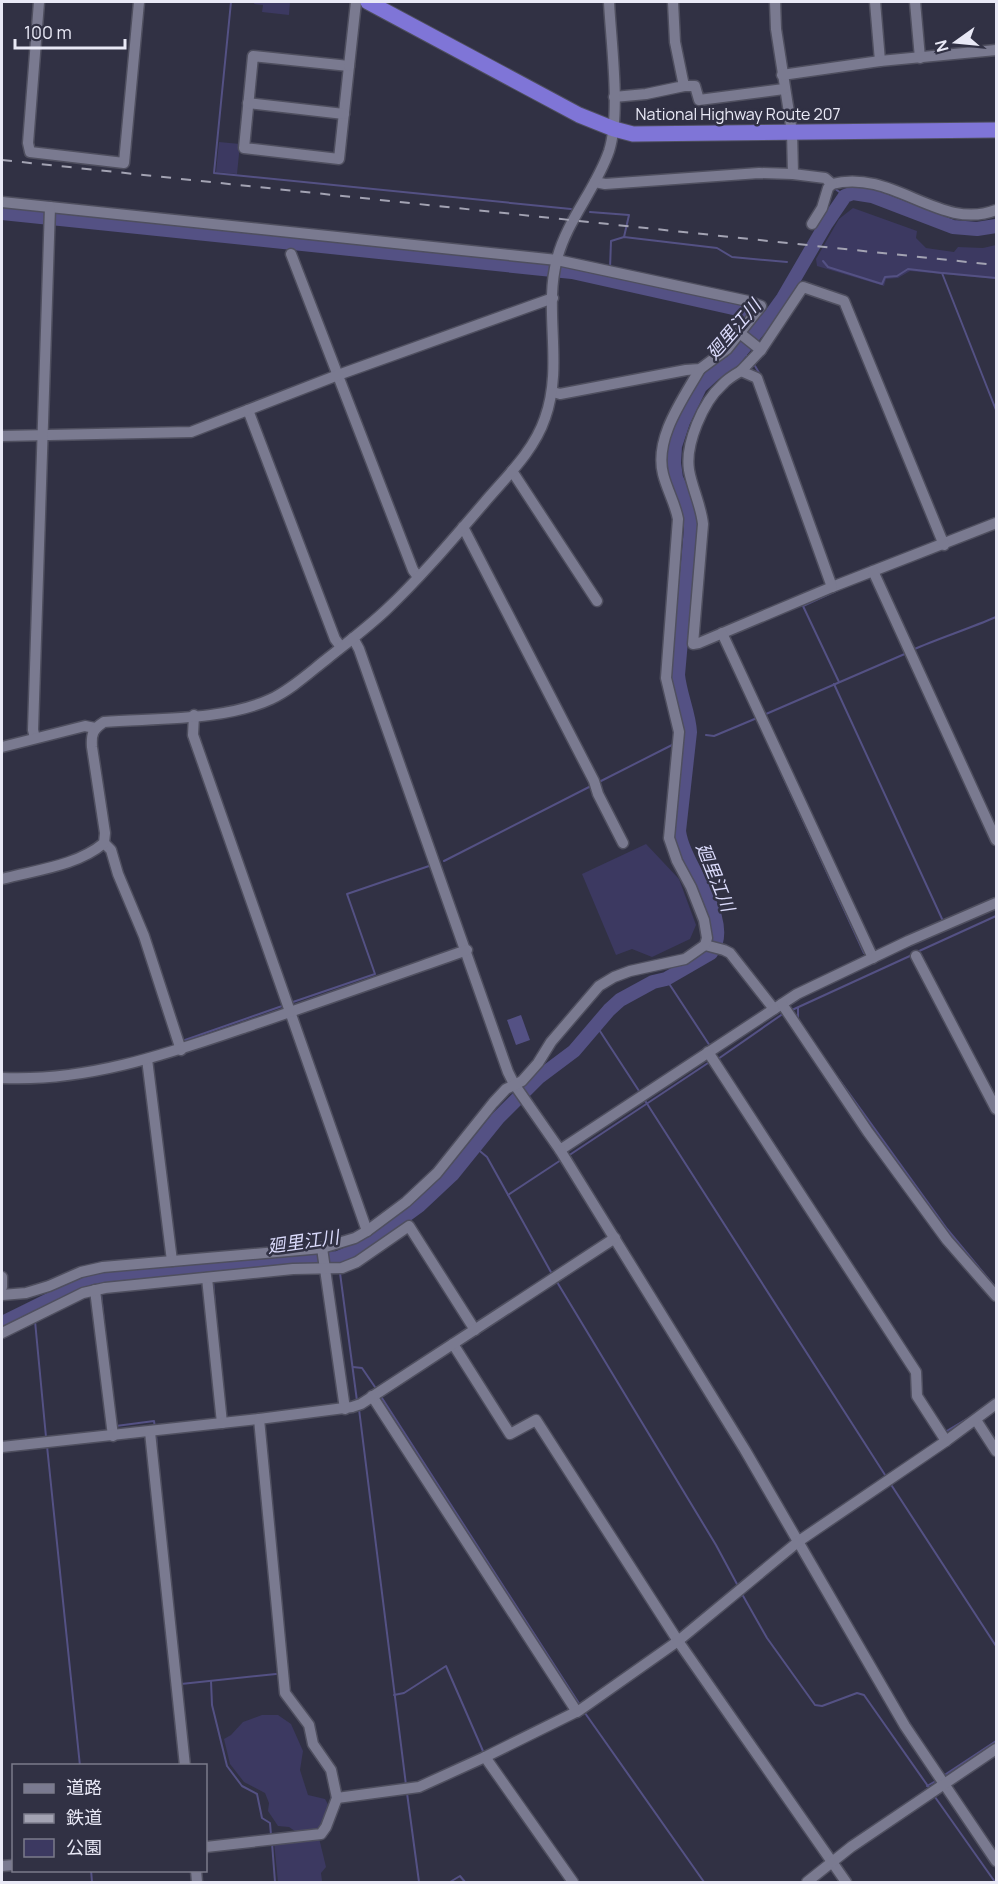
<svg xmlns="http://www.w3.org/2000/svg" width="998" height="1884" font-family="Manrope,'Noto Sans JP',sans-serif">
	<rect width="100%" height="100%" fill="#313144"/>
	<g fill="#3c3961">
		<path d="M255,2H290L289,15L262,12L263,5L254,4Z"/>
		<path d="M219,142L240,144L237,174L216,172Z"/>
		<path d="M853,208L917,231L916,238L926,248L954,252L958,247L983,248L996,245V279L910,271L898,278L886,279L884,286L817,266L816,259L839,219Z"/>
		<path d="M646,844L679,879L696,925L690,939L652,957L632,949L616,955L582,874Z"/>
		<path d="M262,1715H278L291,1724L303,1751L300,1770L308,1795L325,1799L330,1808L324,1824L317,1831L298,1833L289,1827L278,1826L268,1811L269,1803L265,1793L244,1782L230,1764L224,1739L231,1735L243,1722Z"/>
		<path d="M319,1838L326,1867L321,1873L322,1881L278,1882L274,1842Z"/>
	</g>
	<path fill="#545184" d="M521,1015L530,1040L516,1045L507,1020Z"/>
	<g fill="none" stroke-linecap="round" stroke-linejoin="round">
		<g stroke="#545184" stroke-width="2">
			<path d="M231,2L214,173L571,209"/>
			<path d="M834,188L845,196"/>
			<path d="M590,212L629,215L624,237"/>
			<path d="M823,261L828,267L882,284L885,277L897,276L908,269L942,273L996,410"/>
			<path d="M610,269L611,241L624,237L717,248L732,257L787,262"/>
			<path d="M943,273L996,278"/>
			<path d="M741,352L747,356"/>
			<path d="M755,366L761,376"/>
			<path d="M838,590L803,606L839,682"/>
			<path d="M912,650C940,638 968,629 996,617"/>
			<path d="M834,684L943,921"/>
			<path d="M766,714L907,653"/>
			<path d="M690,732L695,733"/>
			<path d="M706,735L714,736L757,718"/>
			<path d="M683,745H690"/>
			<path d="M779,768L864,953"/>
			<path d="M599,782L674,744"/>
			<path d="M444,861L591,786"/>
			<path d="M917,952L996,916"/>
			<path d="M666,979L710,1046"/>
			<path d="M290,1003L375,974L347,894L429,866"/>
			<path d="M792,1010L912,955"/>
			<path d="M798,1020V1008"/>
			<path d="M596,1025L641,1094"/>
			<path d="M185,1040L285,1005"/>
			<path d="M718,1059L784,1013"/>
			<path d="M828,1064L947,1229L996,1288"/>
			<path d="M644,1099L887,1478"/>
			<path d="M764,1129L789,1167"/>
			<path d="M475,1147L487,1157L552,1274"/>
			<path d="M568,1156L711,1061"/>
			<path d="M508,1195L561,1160"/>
			<path d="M340,1273L357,1401"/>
			<path d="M99,1279L100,1283"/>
			<path d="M213,1281L215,1305"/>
			<path d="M557,1282L716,1545L738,1586"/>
			<path d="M101,1294L104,1322"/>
			<path d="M35,1321L46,1437"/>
			<path d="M353,1367L362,1368L377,1390"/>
			<path d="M380,1395L580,1705"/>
			<path d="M359,1409L406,1785"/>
			<path d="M116,1426L154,1421L155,1428"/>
			<path d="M945,1432L970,1417"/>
			<path d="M156,1434L157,1449"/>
			<path d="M47,1446L80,1766"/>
			<path d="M890,1483L996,1646"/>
			<path d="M742,1594L767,1638L815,1705L822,1706L857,1693L864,1695L930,1789"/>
			<path d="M211,1681L212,1705L227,1766L242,1786L257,1794L262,1818L270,1823L271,1835"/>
			<path d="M181,1684L276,1674"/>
			<path d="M394,1695L404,1693L446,1666L483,1751"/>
			<path d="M585,1713L704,1882"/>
			<path d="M946,1774L996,1741"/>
			<path d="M927,1786L934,1782"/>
			<path d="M407,1793L419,1882"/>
			<path d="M935,1797L995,1882"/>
			<path d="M272,1843L275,1882"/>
			<path d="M91,1870L92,1882"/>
			<path d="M450,1882L460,1876L465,1882"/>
		</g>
		<g stroke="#545184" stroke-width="14">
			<path d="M2,213L572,272L742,310L761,325"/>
			<path d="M2,1323L77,1286L99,1279L338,1258L361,1248L420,1205L452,1175L498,1118L538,1078L574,1051L609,1010L620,1000L653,982L666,979L711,953C735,920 683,866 679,831L690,732C689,713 680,695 678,675L691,528L686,500L676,478L674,463L675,446L683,422L700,387L715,373L732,362L770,316L783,298L826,224L845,196L853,193L872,196L953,227L977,229L996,226"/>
		</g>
		<g stroke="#4f4f5f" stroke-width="13">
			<g id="minor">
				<path d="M39,2L28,143L30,152L124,163L139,2"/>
				<path d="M775,2L776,29L792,132L793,174"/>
				<path d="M875,2L880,61"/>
				<path d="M915,2L920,58"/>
				<path d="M253,56L349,66L339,159L244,148Z"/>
				<path d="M349,66L356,2"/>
				<path d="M782,75L880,61L996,50"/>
				<path d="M684,86H695L699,100L784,89"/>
				<path d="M614,97L646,94L684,86L675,42L673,2"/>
				<path d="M248,103L344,114"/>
				<path d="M595,182L605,184L759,173L793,174L825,178L832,184C893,168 940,232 996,210"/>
				<path d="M2,202L557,260L748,301L761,306L727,349L700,369L686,370L560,394L553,392"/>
				<path d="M812,224L822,208L828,188L832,184"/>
				<path d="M291,254L413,570L418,577"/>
				<path d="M741,334L761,350"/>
				<path d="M741,371C734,375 727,379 722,385C703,402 685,444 689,470C692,488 701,505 703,524L693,644L699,643L832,587L996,523"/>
				<path d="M248,410L335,639L341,647"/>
				<path d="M2,436L191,432L338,375L553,298"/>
				<path d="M512,471L597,601"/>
				<path d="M463,527L594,781L598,794L623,843"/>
				<path d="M873,571L996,840"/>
				<path d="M832,587L757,378L741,371L761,350L803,287L844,301L944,545"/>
				<path d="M722,633L873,958"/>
				<path d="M353,638L359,649L508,1072L514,1084L560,1150L797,994L908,941L996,903"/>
				<path d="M194,715L193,735L367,1231"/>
				<path d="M35,738L33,730L50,207"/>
				<path d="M2,747L85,726L95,728"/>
				<path d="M104,843L111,850L118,874L144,936L181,1050"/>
				<path d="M2,879C35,870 77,866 104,843L105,833L92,747C91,734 93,729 104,722C156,718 224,721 271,699C292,689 310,672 328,658C348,642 368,627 386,610C421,577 453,539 484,503C506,477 534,451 545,418C564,365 543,311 557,259C567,220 596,189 609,151C621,113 611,43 609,2"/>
				<path d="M705,945L724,950L730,953L774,1009"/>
				<path d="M916,956L996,1109"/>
				<path d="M782,1004L868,1132L947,1240L996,1296"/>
				<path d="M708,1052L916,1372L917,1396L946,1441"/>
				<path d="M147,1059L172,1261"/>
				<path d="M2,1078C87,1082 167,1054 246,1027C320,1002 393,976 467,950"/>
				<path d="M560,1150L745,1450L905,1726L996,1861"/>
				<path d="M322,1248L345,1409"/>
				<path d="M2,1277V1287"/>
				<path d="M207,1278L222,1423"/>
				<path d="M95,1290L113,1436"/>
				<path d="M2,1295L26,1293L49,1286L81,1272L103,1267L322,1248L355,1238L367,1231L406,1202L437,1173L493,1103L506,1089L522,1081L538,1063L551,1042L599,986L614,977L630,971L685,959L705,945L707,938L704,920L691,887L677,861L669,838L679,732L666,678L678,519C675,503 667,490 663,474C654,438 683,399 700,369"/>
				<path d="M2,1333L83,1293L105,1288L293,1269L342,1268L357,1262L409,1226L475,1330"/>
				<path d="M453,1344L510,1434L536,1420L678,1641L846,1882"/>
				<path d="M372,1396L577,1712"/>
				<path d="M976,1420L996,1451"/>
				<path d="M150,1432L185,1766"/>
				<path d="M2,1447L259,1419L352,1407L361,1404L615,1238"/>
				<path d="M485,1757L573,1882"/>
				<path d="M337,1798L419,1787L485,1757L580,1710L678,1641L799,1541L946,1441L996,1404"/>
				<path d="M206,1847L321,1834L326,1827L337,1798L331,1770L313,1744L309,1725L285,1693L259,1419"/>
				<path d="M2,1866L14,1865"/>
				<path d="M196,1870L197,1882"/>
				<path d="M807,1882L851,1847L996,1749"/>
			</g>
		</g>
		<g stroke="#4f4f5f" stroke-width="17">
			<path id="highway" d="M368,2L579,115L614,129L633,134L996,130"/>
		</g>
		<use href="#minor" stroke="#7a7a90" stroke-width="10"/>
		<use href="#highway" stroke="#7f75d7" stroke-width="15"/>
		<path stroke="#a3a3b3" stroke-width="2" stroke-dasharray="10 10" stroke-linecap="butt" d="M2,160L996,265"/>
	</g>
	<g text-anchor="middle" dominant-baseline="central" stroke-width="5" stroke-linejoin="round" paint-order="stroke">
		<g font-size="16" fill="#e9e9f6" stroke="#313144">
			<text x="738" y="114">National Highway Route 207</text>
		</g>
		<g font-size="18" font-style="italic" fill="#dbdbfc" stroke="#313144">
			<text transform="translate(733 329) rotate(-49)">廻里江川</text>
			<text transform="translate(716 877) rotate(68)">廻里江川</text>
			<text transform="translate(303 1241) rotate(-8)">廻里江川</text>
		</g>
	</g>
	<rect width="998" height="1884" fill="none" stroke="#e9e9f6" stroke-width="6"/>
	<rect x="12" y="1764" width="195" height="108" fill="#313144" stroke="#7b7b8b" stroke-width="1.5"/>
	<rect x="24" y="1784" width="30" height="9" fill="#7a7a90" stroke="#7b7b8b" stroke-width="1.5"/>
	<text x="66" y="1794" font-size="18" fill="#e9e9f6">道路</text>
	<rect x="24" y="1814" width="30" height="9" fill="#a3a3b3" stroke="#7b7b8b" stroke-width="1.5"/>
	<text x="66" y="1824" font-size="18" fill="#e9e9f6">鉄道</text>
	<rect x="24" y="1839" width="30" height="18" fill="#3c3961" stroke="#7b7b8b" stroke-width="1.5"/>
	<text x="66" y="1854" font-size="18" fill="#e9e9f6">公園</text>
	<g transform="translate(956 42) rotate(255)" stroke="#313144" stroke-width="4.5" paint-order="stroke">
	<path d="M0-4.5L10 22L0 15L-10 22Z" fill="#e9e9f6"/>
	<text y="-9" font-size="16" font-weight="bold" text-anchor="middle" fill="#e9e9f6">N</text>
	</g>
	<path d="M15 39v9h110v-9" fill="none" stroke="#e9e9f6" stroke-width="3"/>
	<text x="24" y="39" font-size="18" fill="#e9e9f6" stroke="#313144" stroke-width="4.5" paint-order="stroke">100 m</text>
</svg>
